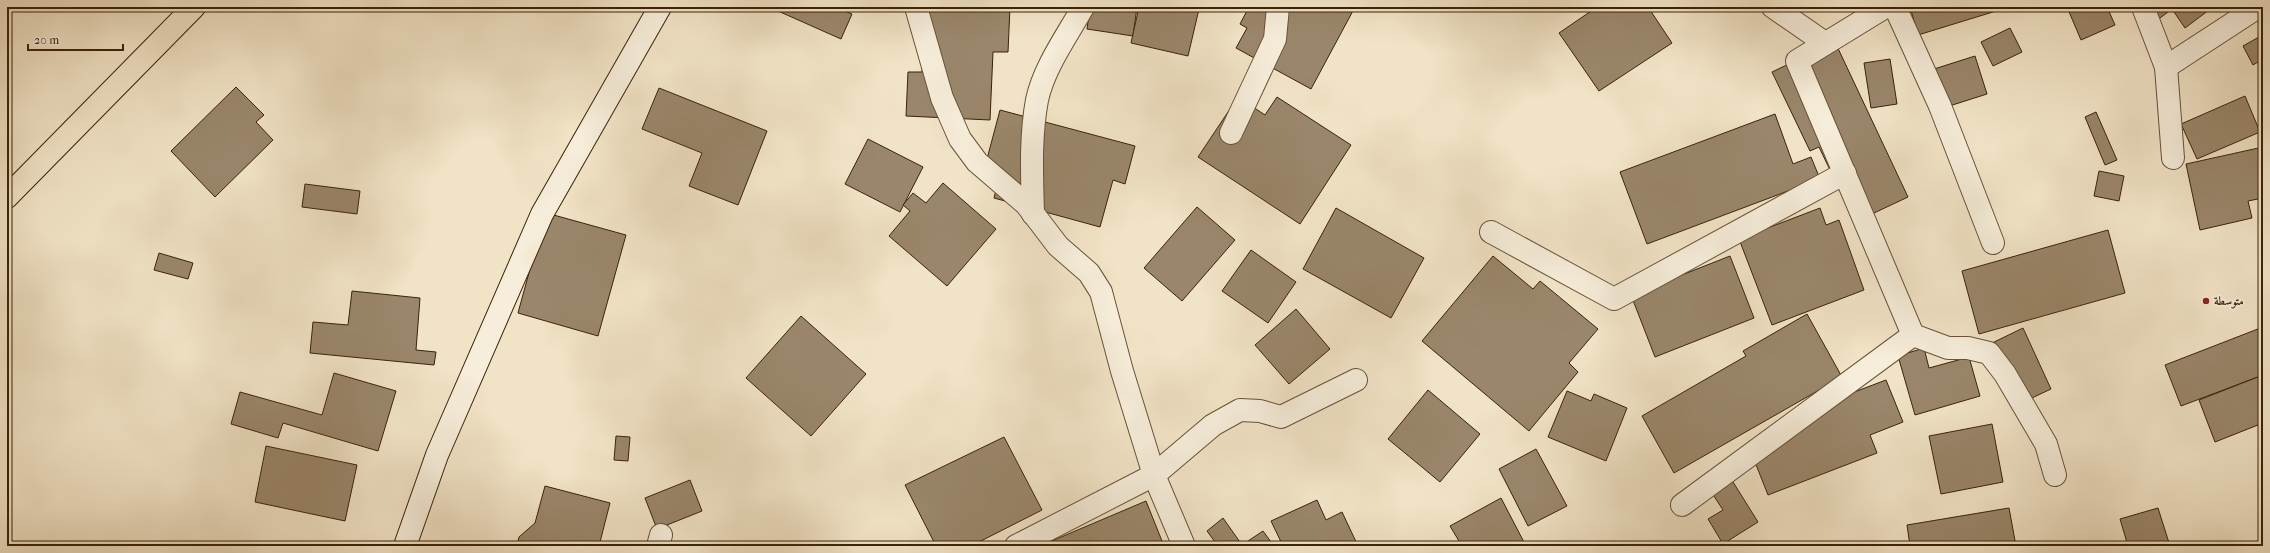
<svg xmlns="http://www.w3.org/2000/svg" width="2270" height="553" font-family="'IM FELL French Canon',Amiri,serif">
	<rect width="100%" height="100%" fill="#f1e3c6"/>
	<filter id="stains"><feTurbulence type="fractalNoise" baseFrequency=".005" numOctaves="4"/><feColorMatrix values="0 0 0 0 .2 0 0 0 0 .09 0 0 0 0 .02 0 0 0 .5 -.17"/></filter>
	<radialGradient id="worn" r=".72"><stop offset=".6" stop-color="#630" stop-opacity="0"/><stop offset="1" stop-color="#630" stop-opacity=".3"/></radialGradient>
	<g fill="#9a866b" stroke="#3b2208">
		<path d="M769,7H835L852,14L841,39Z"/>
		<path d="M925,7H1010L1008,52H993L990,120L906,116L908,72H922Z"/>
		<path d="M1090,7H1137L1133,36L1087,29Z"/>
		<path d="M1139,7H1188L1199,9L1188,56L1131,43Z"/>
		<path d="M1249,7H1355L1311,89L1236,48L1247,28L1240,24Z"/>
		<path d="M1597,7H1648L1672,43L1599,91L1559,33Z"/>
		<path d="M1910,7H2009L1918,35Z"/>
		<path d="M2067,7H2107L2115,25L2081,40Z"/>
		<path d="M2146,7H2213L2185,28L2172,9L2156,21Z"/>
		<path d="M2010,28L2022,52L1993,66L1981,42Z"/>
		<path d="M2259,37L2263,44V59L2253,65L2243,46Z"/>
		<path d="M1835,42L1908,197L1855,222L1819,147L1810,151L1772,72Z"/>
		<path d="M1975,56L1987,94L1943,108L1931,70Z"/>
		<path d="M1890,59L1897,104L1871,108L1864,63Z"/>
		<path d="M236,87L264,115L256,122L273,140L215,197L171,151Z"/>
		<path d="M659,88L767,131L738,205L689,186L702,153L642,129Z"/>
		<path d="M2245,96L2260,132L2197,159L2181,124Z"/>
		<path d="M1238,97L1265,115L1277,97L1351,145L1300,224L1198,157Z"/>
		<path d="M1000,110L1135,146L1125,184L1113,180L1100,227L994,198L999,178L983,174Z"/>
		<path d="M2096,112L2117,160L2105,165L2085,117Z"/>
		<path d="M1775,114L1793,164L1811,157L1820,179L1647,244L1620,172Z"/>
		<path d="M868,139L923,167L900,212L845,184Z"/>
		<path d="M2263,147V198L2248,201L2252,218L2200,230L2186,164Z"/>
		<path d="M2099,171L2124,176L2119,201L2094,196Z"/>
		<path d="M943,183L996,229L947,286L889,236L910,211L903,205L913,193L926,203Z"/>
		<path d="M305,184L360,191L357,214L302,207Z"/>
		<path d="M1197,207L1235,240L1182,301L1144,268Z"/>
		<path d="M1336,208L1424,258L1391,318L1303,269Z"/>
		<path d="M1820,208L1826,225L1839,220L1864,290L1772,325L1739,239Z"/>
		<path d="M550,214L626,235L598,336L518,313L539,236Z"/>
		<path d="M2108,230L2125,293L1979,334L1962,271Z"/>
		<path d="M1251,250L1296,282L1268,323L1222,291Z"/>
		<path d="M159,253L193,263L188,279L154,270Z"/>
		<path d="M1493,256L1533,289L1540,281L1598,329L1569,363L1578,372L1529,431L1422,341Z"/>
		<path d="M1730,256L1754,318L1655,357L1631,295Z"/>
		<path d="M352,291L420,298L416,350L436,352L434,365L310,353L313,322L348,325Z"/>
		<path d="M1296,309L1330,349L1289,384L1255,345Z"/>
		<path d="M1807,314L1842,377L1674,473L1642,416L1746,356L1743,351Z"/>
		<path d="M801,316L866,374L811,436L746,378Z"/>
		<path d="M2263,327V375L2181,406L2165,365Z"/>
		<path d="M2023,328L2051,389L2019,404L1990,344Z"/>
		<path d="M1924,348L1929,368L1969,357L1980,396L1915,415L1898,356Z"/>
		<path d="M334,373L396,391L378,451L283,423L278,438L231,424L240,392L322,415Z"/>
		<path d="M2263,375V423L2215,442L2199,400Z"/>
		<path d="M1886,380L1903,422L1870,435L1877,453L1768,495L1749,447L1807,410Z"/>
		<path d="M1428,390L1480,434L1440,482L1388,439Z"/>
		<path d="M1567,391L1591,401L1594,394L1627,408L1606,461L1548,437Z"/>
		<path d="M1992,424L2003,482L1941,494L1929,436Z"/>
		<path d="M616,436L630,437L628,461L614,460Z"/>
		<path d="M1004,437L1042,510L971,546H936L905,485Z"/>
		<path d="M266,446L357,465L345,521L255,502Z"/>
		<path d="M1536,449L1567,506L1528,526L1499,469Z"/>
		<path d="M1728,474L1758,522L1723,544L1708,519L1723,510L1708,487Z"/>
		<path d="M690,480L702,511L657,529L645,498Z"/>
		<path d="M545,486L610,503L599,546H517L519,537L535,523Z"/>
		<path d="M1501,498L1526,546H1462L1450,526Z"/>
		<path d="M1317,500L1326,520L1342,512L1358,546H1283L1271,521Z"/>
		<path d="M1146,501L1164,546H1040Z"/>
		<path d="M2009,508L2016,546H1910L1907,525Z"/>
		<path d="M2158,508L2170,546H2128L2120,519Z"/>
		<path d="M1223,518L1242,545L1263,531L1274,546H1218L1207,531Z"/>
	</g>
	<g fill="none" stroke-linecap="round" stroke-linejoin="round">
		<g stroke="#685238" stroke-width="24">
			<g id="street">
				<path d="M916,7L942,98L960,139L977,162L1026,204L1058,246L1089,273L1101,292L1122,371L1154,475L1184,546"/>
				<path d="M1773,7L1825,43"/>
				<path d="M1895,7L1940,106L1993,243"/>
				<path d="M2143,7L2166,67L2173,158"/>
				<path d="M2166,67L2258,7"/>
				<path d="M1231,133L1275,39L1278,7"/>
				<path d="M1033,214C1032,175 1030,138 1037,100C1044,67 1067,36 1083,7"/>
				<path d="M1491,232L1614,299L1845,173"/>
				<path d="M1913,335L1948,348H1968L1989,353L2005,374L2046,444L2055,475"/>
				<path d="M1682,505L1913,335L1797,61L1885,7"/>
				<path d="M658,546L661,535"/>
				<path d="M1016,546L1154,475L1213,425L1240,410L1260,411L1281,417L1356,380"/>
			</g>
		</g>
		<g stroke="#3b2208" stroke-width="24">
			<path id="secondary" d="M405,546L437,455L542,214L660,7"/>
		</g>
		<g stroke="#3b2208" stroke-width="24">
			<path id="primary" d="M7,197L194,7"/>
		</g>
		<use href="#street" stroke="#f6edda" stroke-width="22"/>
		<use href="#secondary" stroke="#f6edda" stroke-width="22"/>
		<use href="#primary" stroke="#f1e3c6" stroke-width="22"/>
	</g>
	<circle fill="#8f2418" stroke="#f6edda" stroke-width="1.5" cx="2206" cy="301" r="4"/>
	<g text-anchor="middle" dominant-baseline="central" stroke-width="4" stroke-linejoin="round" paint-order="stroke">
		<g font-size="12" font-weight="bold" fill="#3b2208" stroke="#f6edda" text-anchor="start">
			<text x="2214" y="301">متوسطة</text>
		</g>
	</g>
	<rect width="2270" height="553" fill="none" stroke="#f1e3c6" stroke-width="24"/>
	<rect x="8" y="8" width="2254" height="537" fill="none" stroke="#3b2208" stroke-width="2"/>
	<rect x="12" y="12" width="2246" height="529" fill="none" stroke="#3b2208"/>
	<path d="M28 44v6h95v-6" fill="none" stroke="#3b2208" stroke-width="2"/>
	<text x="34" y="44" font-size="12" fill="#3b2208" stroke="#f6edda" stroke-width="3" paint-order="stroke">20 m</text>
	<rect width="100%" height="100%" filter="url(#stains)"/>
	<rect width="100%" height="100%" fill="url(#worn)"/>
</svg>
